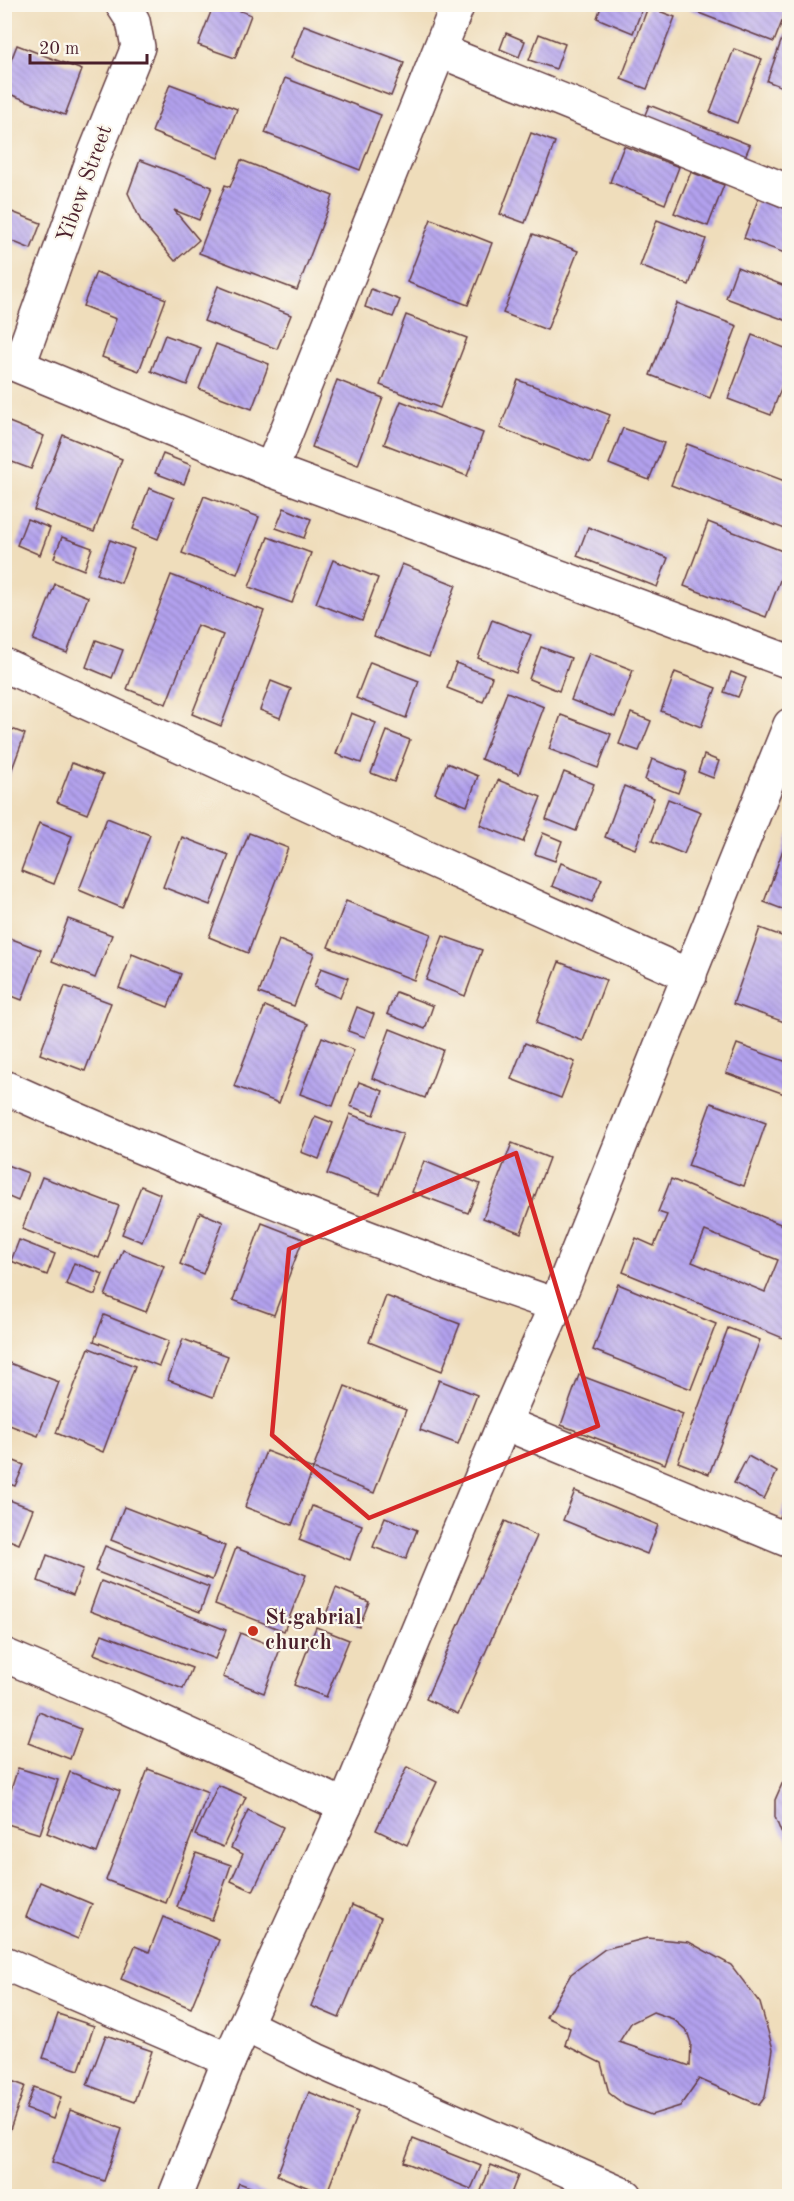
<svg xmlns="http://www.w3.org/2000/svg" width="794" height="2201" font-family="'Old Standard TT',serif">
	<defs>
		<pattern id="building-back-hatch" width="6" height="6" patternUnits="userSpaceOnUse" patternTransform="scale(1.5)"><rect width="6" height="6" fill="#b2a1ee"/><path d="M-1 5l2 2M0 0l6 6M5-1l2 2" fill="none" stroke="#9383c1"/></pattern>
	</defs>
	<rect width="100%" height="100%" fill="#fbf7ec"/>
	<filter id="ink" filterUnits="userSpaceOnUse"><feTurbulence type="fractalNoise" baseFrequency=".0167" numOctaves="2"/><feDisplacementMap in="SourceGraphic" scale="12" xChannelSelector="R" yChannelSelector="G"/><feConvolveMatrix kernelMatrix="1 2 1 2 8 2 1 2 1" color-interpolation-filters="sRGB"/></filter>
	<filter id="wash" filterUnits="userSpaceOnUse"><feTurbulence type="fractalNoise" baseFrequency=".008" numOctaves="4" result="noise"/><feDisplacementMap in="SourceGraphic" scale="24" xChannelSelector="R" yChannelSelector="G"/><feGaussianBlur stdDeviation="1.35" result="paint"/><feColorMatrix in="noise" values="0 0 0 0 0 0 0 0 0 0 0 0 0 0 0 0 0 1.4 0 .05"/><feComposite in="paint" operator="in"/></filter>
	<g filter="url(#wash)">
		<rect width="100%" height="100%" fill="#efddbb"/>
		<g id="blocks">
			<g fill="url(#building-back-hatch)" fill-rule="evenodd">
				<path d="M214,4H223L251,15L235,58L198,45Z"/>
				<path d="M602,4H644L633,33L597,18Z"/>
				<path d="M785,4L788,6L774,42L678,5Z"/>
				<path d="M648,7L675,17L647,89L621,79Z"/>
				<path d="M304,25L404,63L391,96L291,58Z"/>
				<path d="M506,33L525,41L519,57L500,49Z"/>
				<path d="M784,33L790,35V90L767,81Z"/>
				<path d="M539,34L565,44L556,69L529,60Z"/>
				<path d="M17,45L82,70L65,115L4,92V78Z"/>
				<path d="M734,49L762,59L737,123L710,112Z"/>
				<path d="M285,78L381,115L360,170L265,133Z"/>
				<path d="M170,84L237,109L218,158L152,132Z"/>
				<path d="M649,105L750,145L741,166L640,127Z"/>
				<path d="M531,133L555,142L525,223L500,214Z"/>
				<path d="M624,146L679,167L665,204L610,182Z"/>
				<path d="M140,160L212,187L199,220L174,210L199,240L175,261L141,221L128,193Z"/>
				<path d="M241,160L333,196L297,290L199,253L225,185L230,187Z"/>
				<path d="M691,172L724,185L708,226L674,213Z"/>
				<path d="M759,197L790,209V255L744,238Z"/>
				<path d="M4,209L41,223L31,249L4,238Z"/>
				<path d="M431,219L492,243L468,305L407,282Z"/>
				<path d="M657,220L706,239L689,285L640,266Z"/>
				<path d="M533,234L578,251L547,330L503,313Z"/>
				<path d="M737,267L790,288V322L726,298Z"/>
				<path d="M96,272L166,299L139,371L102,357L116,319L83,306Z"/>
				<path d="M218,286L291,315L277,349L204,321Z"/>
				<path d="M371,289L400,300L393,317L365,307Z"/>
				<path d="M677,303L737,326L710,398L650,375Z"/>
				<path d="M406,315L467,338L440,408L380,385Z"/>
				<path d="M165,335L201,348L187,385L151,371Z"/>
				<path d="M752,335L790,350V365L771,415L728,399Z"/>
				<path d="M216,344L269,364L252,409L199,389Z"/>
				<path d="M337,380L383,398L358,465L312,447Z"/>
				<path d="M518,380L610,415L591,463L500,428Z"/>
				<path d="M401,401L483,433L467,476L384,444Z"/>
				<path d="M4,420L44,436L31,469L4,459Z"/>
				<path d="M623,428L664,443L649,480L609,464Z"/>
				<path d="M63,435L122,459L94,532L34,510Z"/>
				<path d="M687,444L790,483V531L671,485Z"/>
				<path d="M163,454L191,465L184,484L155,473Z"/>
				<path d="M149,488L174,498L158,539L133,529Z"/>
				<path d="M204,496L259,517L237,574L182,553Z"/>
				<path d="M284,508L311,519L304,538L276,528Z"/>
				<path d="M27,519L50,528L40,555L17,545Z"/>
				<path d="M708,522L790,554L766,617L684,586Z"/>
				<path d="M588,527L668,558L657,587L577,556Z"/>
				<path d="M62,537L92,548L84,570L54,558Z"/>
				<path d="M268,537L311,553L292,603L249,587Z"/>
				<path d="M110,540L134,549L121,583L97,574Z"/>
				<path d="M333,560L378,578L362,621L316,603Z"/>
				<path d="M402,564L456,585L429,657L374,636Z"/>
				<path d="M171,575L264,611L221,726L192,714L223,635L197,625L166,704L127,689Z"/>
				<path d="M55,584L88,597L67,653L33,640Z"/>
				<path d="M492,620L531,635L516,673L478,658Z"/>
				<path d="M96,640L123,650L112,678L86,667Z"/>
				<path d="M541,647L571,658L559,691L529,679Z"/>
				<path d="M589,653L633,670L615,717L571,700Z"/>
				<path d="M370,662L419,681L406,718L356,698Z"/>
				<path d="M456,663L492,677L483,702L447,688Z"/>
				<path d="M675,672L716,688L701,727L661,711Z"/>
				<path d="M731,672L746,678L738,697L724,692Z"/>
				<path d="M271,681L291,689L280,718L260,710Z"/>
				<path d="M507,692L544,707L519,774L481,759Z"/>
				<path d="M351,713L376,723L361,763L336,754Z"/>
				<path d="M631,713L651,721L639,751L619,744Z"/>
				<path d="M561,715L611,734L598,768L549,749Z"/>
				<path d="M4,726L25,734L5,788H4Z"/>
				<path d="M387,731L410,740L394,782L371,773Z"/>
				<path d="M704,755L719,761L713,778L698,772Z"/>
				<path d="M652,759L686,772L678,793L645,780Z"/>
				<path d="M72,763L103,775L87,814L57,802Z"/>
				<path d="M447,763L478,776L467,806L435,793Z"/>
				<path d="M564,772L594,784L576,831L546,819Z"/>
				<path d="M498,780L541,797L523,842L480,825Z"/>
				<path d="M624,786L654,798L635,849L605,837Z"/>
				<path d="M668,799L701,812L684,854L652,841Z"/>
				<path d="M107,818L150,835L122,908L79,890Z"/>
				<path d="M39,823L72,836L54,884L21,871Z"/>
				<path d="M249,833L288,848L248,953L209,937Z"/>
				<path d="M543,833L562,841L555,861L535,854Z"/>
				<path d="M789,833H790V912L764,902Z"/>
				<path d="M182,837L229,855L210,905L163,887Z"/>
				<path d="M561,863L602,879L592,902L552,886Z"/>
				<path d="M346,901L431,934L414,980L328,947Z"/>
				<path d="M68,919L112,935L95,978L52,961Z"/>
				<path d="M760,928L790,939V1024L733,1004Z"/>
				<path d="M4,936L41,950L22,1000L4,993Z"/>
				<path d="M443,936L482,950L465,996L426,980Z"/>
				<path d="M279,940L314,954L294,1006L259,993Z"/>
				<path d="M132,954L181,974L168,1007L119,988Z"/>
				<path d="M559,962L606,980L583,1041L536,1023Z"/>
				<path d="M321,968L348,978L340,998L314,987Z"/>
				<path d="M65,986L111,1003L85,1071L40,1054Z"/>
				<path d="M396,992L433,1006L425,1029L387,1014Z"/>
				<path d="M265,1006L308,1024L279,1103L234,1086Z"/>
				<path d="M357,1007L374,1014L365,1037L348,1031Z"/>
				<path d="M390,1029L443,1050L425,1098L372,1078Z"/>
				<path d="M322,1037L354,1050L333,1106L300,1094Z"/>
				<path d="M525,1043L575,1062L561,1098L511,1079Z"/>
				<path d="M737,1044L790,1063V1096L726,1073Z"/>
				<path d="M359,1082L383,1091L374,1115L350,1106Z"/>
				<path d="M711,1103L766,1123L744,1186L688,1166Z"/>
				<path d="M350,1114L403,1134L380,1194L327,1174Z"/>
				<path d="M315,1116L333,1123L319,1159L301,1152Z"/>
				<path d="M512,1143L549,1158L521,1233L483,1218Z"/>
				<path d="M424,1161L480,1184L468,1213L412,1192Z"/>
				<path d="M4,1164L28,1173L18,1201L4,1195Z"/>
				<path d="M42,1177L119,1206L99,1258L22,1229Z"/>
				<path d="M671,1179L790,1228V1341L623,1272L636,1238L654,1246L667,1215L658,1212ZM705,1231L778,1260L765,1292L692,1262Z"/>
				<path d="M141,1186L160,1194L142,1242L122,1234Z"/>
				<path d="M200,1212L223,1222L203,1274L180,1264Z"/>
				<path d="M262,1223L303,1239L274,1315L233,1300Z"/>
				<path d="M19,1240L55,1254L47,1275L11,1261Z"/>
				<path d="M123,1250L164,1266L146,1312L105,1296Z"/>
				<path d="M74,1263L103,1274L95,1295L66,1284Z"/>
				<path d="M618,1284L716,1324L691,1389L593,1350Z"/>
				<path d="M386,1296L460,1324L442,1371L369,1342Z"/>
				<path d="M104,1315L169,1341L159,1366L94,1341Z"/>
				<path d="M728,1328L760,1340L709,1474L678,1462Z"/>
				<path d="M183,1339L228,1356L213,1397L168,1380Z"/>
				<path d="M89,1348L135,1366L103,1452L56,1433Z"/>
				<path d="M4,1361L59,1382L38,1436L4,1423Z"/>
				<path d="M579,1375L683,1414L665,1464L561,1425Z"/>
				<path d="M439,1380L477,1395L458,1444L420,1430Z"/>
				<path d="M345,1386L406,1410L374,1493L313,1469L292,1525L245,1507L266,1451L313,1469Z"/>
				<path d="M748,1456L777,1472L764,1499L734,1483Z"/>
				<path d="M4,1457L24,1465L15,1486L4,1482Z"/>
				<path d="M575,1491L658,1525L647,1554L563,1520Z"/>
				<path d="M790,1492V1520L780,1517Z"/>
				<path d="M4,1498L33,1509L19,1544L4,1538Z"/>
				<path d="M312,1506L362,1525L350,1560L299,1540Z"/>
				<path d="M124,1507L225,1546L212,1580L111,1540Z"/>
				<path d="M385,1517L417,1530L406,1559L373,1547Z"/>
				<path d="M505,1521L537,1536L458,1714L426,1699Z"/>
				<path d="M105,1546L209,1587L200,1612L95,1571Z"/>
				<path d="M236,1548L306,1575L284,1631L215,1604Z"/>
				<path d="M47,1555L83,1569L73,1595L38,1581Z"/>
				<path d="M101,1581L226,1630L215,1659L90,1611Z"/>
				<path d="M336,1588L369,1602L359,1627L326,1614Z"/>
				<path d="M316,1627L349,1640L326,1697L294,1685Z"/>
				<path d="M240,1633L280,1649L264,1693L223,1677Z"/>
				<path d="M102,1634L192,1668L183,1689L94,1654Z"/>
				<path d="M39,1712L81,1729L70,1759L28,1743Z"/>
				<path d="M407,1767L437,1782L407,1845L376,1830Z"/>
				<path d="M18,1768L58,1780L40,1834L4,1823V1811Z"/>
				<path d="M148,1769L208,1792L166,1903L106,1880Z"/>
				<path d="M70,1772L120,1791L97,1853L47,1833Z"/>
				<path d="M790,1776V1842L781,1832L775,1817V1800L782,1784Z"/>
				<path d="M218,1785L246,1797L223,1847L195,1835Z"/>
				<path d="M248,1810L283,1827L253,1891L231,1881L243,1854L231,1848Z"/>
				<path d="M196,1853L231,1865L212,1920L177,1907Z"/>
				<path d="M40,1882L92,1904L78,1939L26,1917Z"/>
				<path d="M352,1905L381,1918L339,2018L311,2006Z"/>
				<path d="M163,1917L219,1940L191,2008L121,1979L135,1946L149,1952Z"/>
				<path d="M647,1938L689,1942L731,1965L760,2003L773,2049L765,2097L759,2105L699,2079L680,2106L651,2115L625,2105L609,2093L601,2063L565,2045L570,2028L546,2017L571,1974L605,1949ZM653,2012L673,2019L687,2031L691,2043L690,2066L619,2042L631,2023Z"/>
				<path d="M58,2014L94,2026L79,2070L43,2058Z"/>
				<path d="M106,2035L152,2051L134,2102L87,2085Z"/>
				<path d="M6,2079L25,2086L7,2138L4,2137Z"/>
				<path d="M34,2087L61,2097L53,2119L26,2109Z"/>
				<path d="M309,2092L358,2112L326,2195L277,2175Z"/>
				<path d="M70,2110L122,2129L104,2181L52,2162Z"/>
				<path d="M413,2139L481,2166L471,2189L404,2162Z"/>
				<path d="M491,2165L518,2176L510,2196H479Z"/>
				<path d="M239,2183L273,2196H234Z"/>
			</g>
		</g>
	</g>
	<g filter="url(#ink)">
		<use href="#blocks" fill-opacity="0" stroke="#633c41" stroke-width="1.5"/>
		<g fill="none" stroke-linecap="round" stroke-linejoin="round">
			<g stroke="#633c41" stroke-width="36">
				<g id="street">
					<path d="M440,51L790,192"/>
					<path d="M4,360L271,470L790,662"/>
					<path d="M19,365L95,153L138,47L133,21L122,4"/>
					<path d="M271,470L458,4"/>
					<path d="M4,665L420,855L690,976"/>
					<path d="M4,1087C184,1169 369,1241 556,1305"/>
					<path d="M504,1423L790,1541"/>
					<path d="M4,1655L125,1706L345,1806"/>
					<path d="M4,1963L229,2060"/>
					<path d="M245,2025L316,2060L626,2196"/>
					<path d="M175,2196L229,2060L345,1806L504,1423L556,1305L790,725"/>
				</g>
			</g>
			<use href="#street" stroke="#fff" stroke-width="33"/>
		</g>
	</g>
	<path fill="none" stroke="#d62828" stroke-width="4.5" stroke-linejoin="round" d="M516,1153L598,1426L369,1518L272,1435L289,1249Z"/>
	<circle fill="#c8321e" stroke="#fbf7ec" stroke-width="2" cx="253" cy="1631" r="6"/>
	<g text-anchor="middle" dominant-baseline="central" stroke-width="4.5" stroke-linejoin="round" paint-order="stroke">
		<g font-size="22" fill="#4a1f2b" stroke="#fbf7ec">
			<text transform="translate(85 184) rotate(-70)">Yibew Street</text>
		</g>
		<g font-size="22" font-weight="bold" fill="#4a1f2b" stroke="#fbf7ec" text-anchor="start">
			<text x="265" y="1618">St.gabrial<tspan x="265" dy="25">church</tspan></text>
		</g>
	</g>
	<rect width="794" height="2201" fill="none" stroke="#fbf7ec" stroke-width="24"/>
	<path d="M30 54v9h117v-9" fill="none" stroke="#4a1f2b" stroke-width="3"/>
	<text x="39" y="54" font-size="18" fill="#4a1f2b" stroke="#fbf7ec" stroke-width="4.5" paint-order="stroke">20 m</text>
</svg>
